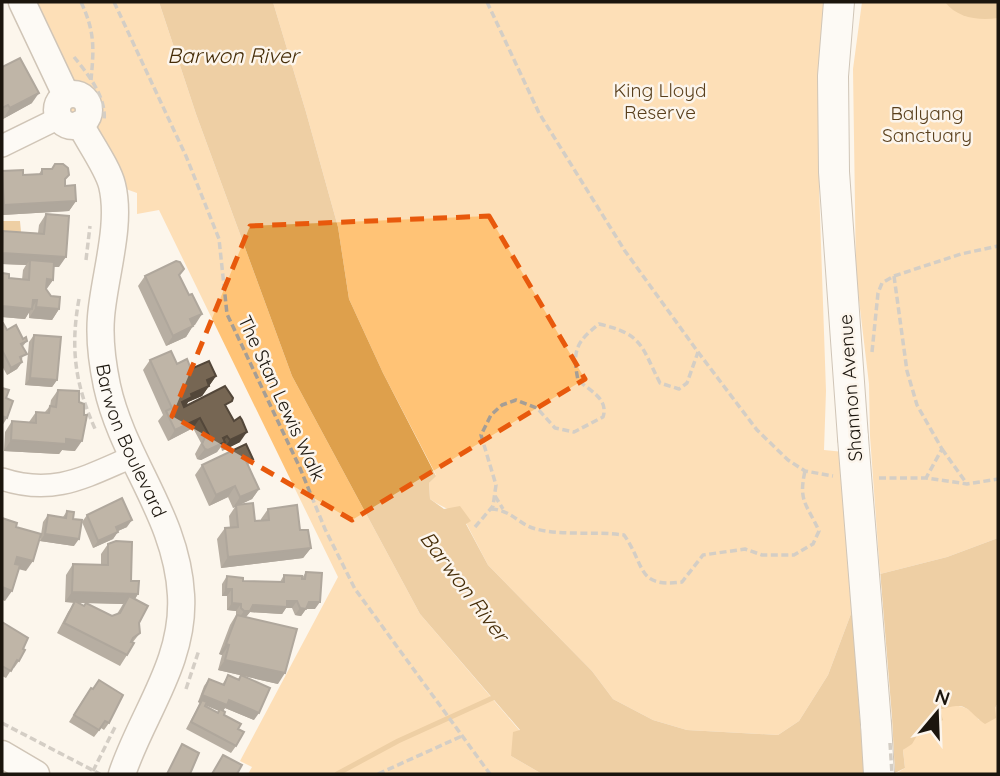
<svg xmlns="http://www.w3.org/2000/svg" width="1000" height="776" font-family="Quicksand,sans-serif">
	<rect width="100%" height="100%" fill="#fcf5ec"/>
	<g fill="#ffc376">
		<path d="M22,2H159L196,114L292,376L420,614L520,731L511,756L542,774H248L252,767L240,761L338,577L159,210L137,214V193L112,184L70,125L66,124L57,113L58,102Z"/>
		<path d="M273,2H823L819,186L826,391L824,450L854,453L852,611L828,675L799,721L778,735L687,730L653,720L613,699L592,671L488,565L466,523L470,521C456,512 443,508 430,499L429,483L436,475L383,373L349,299L338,227L306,112Z"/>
		<path d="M862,2H998V538L947,557L880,574L870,436L869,384L856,275L853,69Z"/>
		<path d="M998,703V774H895L905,768L903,750C910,745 912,740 918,734C922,730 927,728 931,724C934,719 936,713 941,710C954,701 972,707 979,720L995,708Z"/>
	</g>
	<g fill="#dea04c">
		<path d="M159,2H273L306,112L338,227L349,299L383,373L436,476L429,483L430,499L444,509L460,506L471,521L466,524L488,565L592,671L613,699L653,720L687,730L778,735L799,721L828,675L852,611L864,774H542L511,756L513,732L520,730L420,614L292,376L196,114Z"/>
		<path d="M945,2H998V18C979,21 957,18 945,2Z"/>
		<path d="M2,221H20L21,232H2Z"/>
		<path d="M998,538V703L995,708L996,718L985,724C966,710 968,700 940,710L943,720L936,725L932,722L918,734L912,744L903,750L905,768L895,773L880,574L947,557Z"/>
	</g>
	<path fill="#fcf5ec" d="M880,570L892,717L895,774H892L878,571Z"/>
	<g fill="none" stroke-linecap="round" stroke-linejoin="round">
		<path stroke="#dea04c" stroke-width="5" d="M337,774L398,741L497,696"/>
		<g stroke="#9c8b76" stroke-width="24">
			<g id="minor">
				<path d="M2,146L59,118"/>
				<path d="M2,479C54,496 85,477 132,457"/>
			</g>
		</g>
		<g stroke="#9c8b76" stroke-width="29">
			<g id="tertiary">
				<path d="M22,2L66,95"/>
				<circle cx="73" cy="110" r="16"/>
				<path id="s1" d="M80,124C88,140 108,168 112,185C122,225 104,277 101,317C99,341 102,362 107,386C123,460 177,516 181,595C185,662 142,714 122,774"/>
				<path d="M2,754L36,774"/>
			</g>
		</g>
		<g stroke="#9c8b76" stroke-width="32">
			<g id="secondary">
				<path d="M839,2L833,76L834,172L853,438"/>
				<path d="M876,724L879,774"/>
			</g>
		</g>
		<g stroke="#a59e96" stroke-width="3.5" stroke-dasharray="7 3.5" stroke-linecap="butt">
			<path d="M81,2C95,32 94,48 91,80"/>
			<path d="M114,2L186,156L219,239L227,314L300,468L325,529L355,589L490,774"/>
			<path d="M487,2L539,113L625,251L698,352L757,430L788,460L805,471L833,476"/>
			<path d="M74,57C88,74 107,98 104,121"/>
			<path d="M86,260L90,226"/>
			<path d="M894,276L961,254L998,246"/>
			<path d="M79,299C70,348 75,385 96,431"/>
			<path d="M872,352L878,293L882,283L894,276L907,371L917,405L942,449L926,478"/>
			<path d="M942,449L967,484"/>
			<path d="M879,478H926L967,484L998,479"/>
			<path d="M495,496L503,509"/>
			<path d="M491,509C512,510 519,525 536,529C564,536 595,531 624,535C646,566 636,588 682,582L703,555L745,549L762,555H794L813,544L819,531C807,504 798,502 805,471"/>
			<path d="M475,527L493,506L496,485L481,435L491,415L502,405L516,400L537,408L555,428L574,432L603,417C609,399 590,391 578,380C572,351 576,342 599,324C643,334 641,346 660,383L679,389L687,383L698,352"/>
			<path d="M186,689L199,650"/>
			<path d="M2,723L100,774"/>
			<path d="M93,771L115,727"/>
			<path d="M378,774L462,736"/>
		</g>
		<use href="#minor" stroke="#fff" stroke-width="21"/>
		<use href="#tertiary" stroke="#fff" stroke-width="26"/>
		<use href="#secondary" stroke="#fff" stroke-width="30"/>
		<g stroke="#9c8b76" stroke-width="32" stroke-linecap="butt">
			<path id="secondary-bridge" d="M853,438L876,724"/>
		</g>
		<path stroke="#a59e96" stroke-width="3.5" stroke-dasharray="7 3.5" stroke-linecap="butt" d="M890,743L892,774"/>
		<use href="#secondary-bridge" stroke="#fff" stroke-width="30"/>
	</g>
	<g fill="#655847" fill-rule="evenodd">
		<path d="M2,67L32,103L3,119L2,117Z"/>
		<path d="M42,169L69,175L65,180V186L76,201L69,211L2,215V171L23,175L39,174Z"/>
		<path d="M46,214L59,267H54L53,280L46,289L59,309L52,320L29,318V312L25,319L2,317V273L9,278L22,280L23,270L26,265L2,264V233L3,231L38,233L39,225Z"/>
		<path d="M179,275L189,295L202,314L193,325L186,337L166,346L138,286L145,276Z"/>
		<path d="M2,323L7,330L27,341L23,346L22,362L17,369L7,375L2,366Z"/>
		<path d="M34,335L57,380L52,387L25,385L29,342Z"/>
		<path d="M150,360L177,364L216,376L202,396L188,402L186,406L227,409L240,442L222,451L221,447L217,452L201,460L197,459L195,454L201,443L193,428L168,441L158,421L163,415L143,370Z"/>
		<path d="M58,390L75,451L62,450L59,454L4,451L5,432L12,421L29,422L36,412H45L50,406L51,400Z"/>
		<path d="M253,459L248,465L259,489L252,499L239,505L255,521L261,520V519L268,509L300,530L311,548L303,558L221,568L217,539L225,528H230L229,516L235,507L233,508L228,497L209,506L195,475L202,465Z"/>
		<path d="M67,511L73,519L74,546L40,541L43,522L48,515L63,517Z"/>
		<path d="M87,515L127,527L118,531L113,539L93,548L82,522Z"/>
		<path d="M108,544L138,594L135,599L139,623L140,633L133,642L127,655L120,666L57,633L68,612L74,603L65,602L66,575L73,564L101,565V554ZM78,603L123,604L117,614L112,616Z"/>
		<path d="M306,572L315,609H306L301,616L295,615L292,608H286L282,614L250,612L246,617L278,684L218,670L222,655L219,654L230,625L236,615V611L227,610V596H222V584L227,576L243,581L280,582L284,575L302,578Z"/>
		<path d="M2,622L23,649L19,661L14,668L13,667L6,678L2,676Z"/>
		<path d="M228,675L238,679L241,675L254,720L225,708L223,711L224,715L238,729L236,746L231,753L186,729L200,703L198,702L204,686L209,679L222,685ZM205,705L219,711L218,713Z"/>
		<path d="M86,695L109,723L104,730L101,728L94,737L69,722Z"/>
	</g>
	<g fill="#53473a">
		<path d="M39,93L32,103L3,119L10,108Z"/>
		<path d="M76,201L69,211L2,215V208L4,205Z"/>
		<path d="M2,253L66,257L59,267L30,266V260L26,265L2,264Z"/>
		<path d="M47,279L53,280L46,290Z"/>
		<path d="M33,300H37L25,319L2,317V306Z"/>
		<path d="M36,307L59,309L52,320L29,318Z"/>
		<path d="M202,314L195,325L183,330L190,319Z"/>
		<path d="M193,326L186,337L166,346L173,336Z"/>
		<path d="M22,362L17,369L7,375L11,368Z"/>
		<path d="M216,376L202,396L188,402L185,408L182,402L207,380Z"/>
		<path d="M30,378L57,380L52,387L25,385Z"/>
		<path d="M2,416L7,418L2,426Z"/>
		<path d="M200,418L193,428L168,441L175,430Z"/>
		<path d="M247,432L240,442L222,451L230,440Z"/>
		<path d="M227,436L217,452L201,460L197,459L205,449Z"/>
		<path d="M66,439L82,441L75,451L62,450L59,454L4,451L11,440Z"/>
		<path d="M235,486L228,497L209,506L216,495Z"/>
		<path d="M259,489L252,499L233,508L240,497Z"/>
		<path d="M132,520L127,527L111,534L116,527Z"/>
		<path d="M118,532L113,539L93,548L98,541Z"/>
		<path d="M45,534L79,539L74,546L40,541Z"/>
		<path d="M311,548L303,558L221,568L228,557Z"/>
		<path d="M17,557L33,561L26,571L10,567Z"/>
		<path d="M2,587L12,591L5,601L2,600Z"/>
		<path d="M226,589H232L227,596H222Z"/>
		<path d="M72,592L138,594L131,605L129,596L123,604L65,602Z"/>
		<path d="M287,601H297L292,608H286L282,614L250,612L245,618H239L244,611L253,605Z"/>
		<path d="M309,602H320L315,609H306L301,616L295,615L300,608Z"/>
		<path d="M232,603L241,604L236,611L227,610Z"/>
		<path d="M226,644L229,645L222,655L219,654Z"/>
		<path d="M225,660L285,673L278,684L218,670Z"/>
		<path d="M202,695L229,700L259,713L254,720L225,708L222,712L198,702Z"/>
	</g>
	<g fill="#766653" stroke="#53473a" stroke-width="2">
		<path d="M20,58L39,93L10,108L8,105L2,108V67Z"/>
		<path d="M55,164H63L68,168L69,175L65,179V186L75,185L76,201L4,205L2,171L23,170V175L42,174V169H52Z"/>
		<path d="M46,214L69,216L66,257L2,253L3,231L44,234Z"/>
		<path d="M30,260L54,262L53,280L47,279L46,289L51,296L60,297L59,309L36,307L37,300H33L32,309L2,306V273L9,274V278L29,280Z"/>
		<path d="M176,261L180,262L184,269L179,275L189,295L192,294L202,314L190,319L193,326L173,336L145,276Z"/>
		<path d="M2,323H3L7,330L16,325L23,339L26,337L27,341L21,344L27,354L20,357L22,362L11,368L2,350Z"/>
		<path d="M34,335L61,337L57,380L30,378Z"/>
		<path d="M171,351L177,364L187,359L191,369L209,361L216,376L207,380L209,386L191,394L192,397L182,402L184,407L225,386L233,398L232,401L225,405L234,421L240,417L242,420L247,432L230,440L227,436L223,438L225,442L208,450L205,449L202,444L205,437L209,435L200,418L175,430L166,411L172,408L150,360Z"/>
		<path d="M2,388L9,390L6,398L13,401L7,418L2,416Z"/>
		<path d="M58,390L79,391V402L84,404V415H87L82,441L66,439V444L11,440L12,421L36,423V412L49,413L50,406L56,407Z"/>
		<path d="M246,444L253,459L246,461L259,489L240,497L235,486L216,495L202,465Z"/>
		<path d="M122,498L132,520L116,527L118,532L98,541L87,515Z"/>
		<path d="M253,503L255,521L269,520L268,509L297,505L300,530H308L311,548L228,557L225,528L238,527L236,505Z"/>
		<path d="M67,511L74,512L73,519L82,520L79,539L45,534L48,515L66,518Z"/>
		<path d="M2,518L17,523L16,527L41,534L33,561L17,557L15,564L20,565L12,591L2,587Z"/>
		<path d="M116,541L132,542L131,581H139L138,594L72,592L73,564L108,565V544Z"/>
		<path d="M306,572L322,573L320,602H309L306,609L300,608L297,601H287V607L253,605L250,611H244L241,608V604L232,603V589H226L227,576L243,578V581L284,582V575L302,576V579H305Z"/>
		<path d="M129,596L148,606L139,623L140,633L133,638L131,642L134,643L127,655L64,623L75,601L84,606L86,603L112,616L120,613Z"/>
		<path d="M237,615L297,629L285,673L225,660L229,645L226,644Z"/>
		<path d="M2,622L28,638L23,649L25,650L19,661L17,660L11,671L2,666Z"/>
		<path d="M228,675L239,680L241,675L270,688L259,713L229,700L227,705L202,695L209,679L224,685Z"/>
		<path d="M99,680L123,695L109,723L105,721L99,730L74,715L91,688L93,689Z"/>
		<path d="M202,700L207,702L205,706L218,713L220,709L225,712L224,715L241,724L238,729L244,732L236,746L191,722Z"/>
		<path d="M182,744L199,753L190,774H167Z"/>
		<path d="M223,755L242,765L237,774H212Z"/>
	</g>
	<path d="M0 0H1000V776H0ZM489,216L585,379L352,520L172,416L250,226Z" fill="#fcf5ec" fill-opacity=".55" fill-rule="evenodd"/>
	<path fill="none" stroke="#e8590c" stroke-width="5" stroke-dasharray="14 9" stroke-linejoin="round" d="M489,216L585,379L352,520L172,416L250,226Z"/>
	<g text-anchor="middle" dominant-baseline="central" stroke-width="5" stroke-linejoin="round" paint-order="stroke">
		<g font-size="19" fill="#593f1c" stroke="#fcf5ec">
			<text x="660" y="90">King Lloyd<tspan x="660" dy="22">Reserve</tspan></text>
			<text x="927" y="113">Balyang<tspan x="927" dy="22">Sanctuary</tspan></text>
		</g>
		<g font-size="19" fill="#1b150d" stroke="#fcf5ec">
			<text transform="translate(850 388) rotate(-94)">Shannon Avenue</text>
			<text transform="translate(282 398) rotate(65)">The Stan Lewis Walk</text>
			<text stroke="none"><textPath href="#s1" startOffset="331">Barwon Boulevard</textPath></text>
		</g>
		<g font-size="21" font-style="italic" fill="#462d08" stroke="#fcf5ec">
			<text x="233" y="55">Barwon River</text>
			<text transform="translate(465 586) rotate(53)">Barwon River</text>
		</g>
	</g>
	<rect width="1000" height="776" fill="none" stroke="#1b150d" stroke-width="7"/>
	<g transform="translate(937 713) rotate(19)" stroke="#fcf5ec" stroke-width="5" paint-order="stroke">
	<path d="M0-5L12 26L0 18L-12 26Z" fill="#1b150d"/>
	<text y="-10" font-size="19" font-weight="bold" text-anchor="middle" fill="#1b150d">N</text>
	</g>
</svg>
